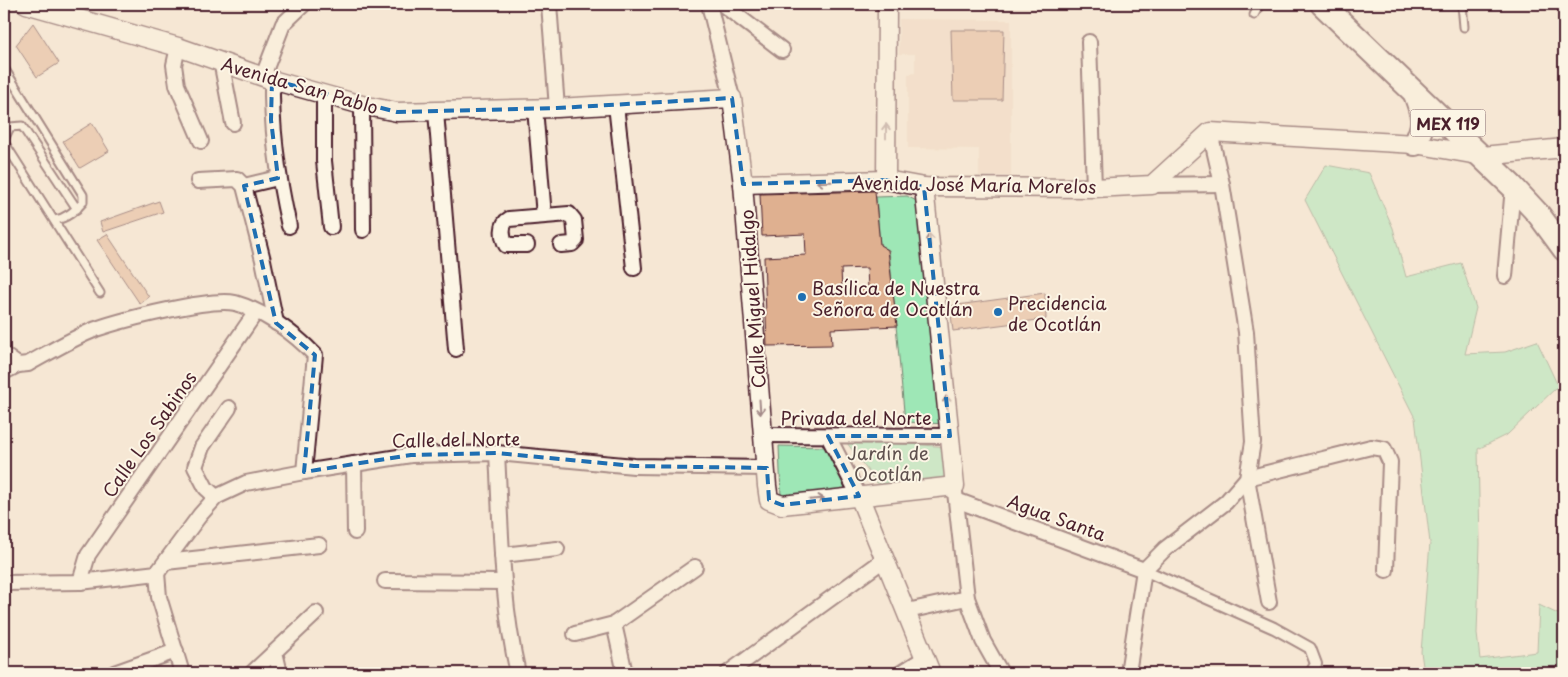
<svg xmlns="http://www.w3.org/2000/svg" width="1568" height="677" font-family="'Playpen Sans',sans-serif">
	<rect width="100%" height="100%" fill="#f6e7d4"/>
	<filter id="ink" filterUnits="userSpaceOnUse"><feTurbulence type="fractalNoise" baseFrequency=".02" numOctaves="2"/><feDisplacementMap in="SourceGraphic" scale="10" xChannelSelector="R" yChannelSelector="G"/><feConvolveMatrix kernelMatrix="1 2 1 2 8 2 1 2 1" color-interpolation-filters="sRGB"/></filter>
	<g filter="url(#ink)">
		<path fill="#efd6c0" d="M899,19L1011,20V176H979V149L908,148V74L915,73V54H899Z"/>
		<g fill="#9ee7b6" stroke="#748370">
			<path d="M1326,165L1369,173L1393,228L1406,277L1461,263L1476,308L1465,354L1505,352L1537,341L1558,386L1508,434L1478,449L1480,544L1477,634L1480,659L1537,652L1539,605L1564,617V673H1424L1421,652L1430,543L1415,418L1305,200Z"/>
			<path d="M907,196L922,204L946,424L905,422L889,250L880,245L876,197Z"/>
			<path d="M844,439L948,447L954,484L877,483Z"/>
			<path d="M779,446L827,447L851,493L781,497Z"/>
		</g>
		<g fill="#dfb090" stroke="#4a1f2b" fill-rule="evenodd">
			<path d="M33,23L59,63L37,77L16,45Z"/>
			<path d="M951,30H1004L1002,100H953Z"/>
			<path d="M92,123L109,151L80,168L63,141Z"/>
			<path d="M875,191L880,245L888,250L897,326L831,329L832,345L767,346L764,257L806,255L805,234L762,236L760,194ZM867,268L868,289L842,290L841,269Z"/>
			<path d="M159,201L163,212L103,232L100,222Z"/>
			<path d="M107,234L149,297L140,304L97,240Z"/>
			<path d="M1045,293L1046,319L953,331L950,306Z"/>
		</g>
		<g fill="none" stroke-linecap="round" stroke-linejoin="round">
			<g stroke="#4a1f2b" stroke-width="11">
				<g id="service">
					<path d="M1462,4L1464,27"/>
					<path d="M1254,15L1260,4"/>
					<path d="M4,68L83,195V202C75,211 67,218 55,220"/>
					<path d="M4,140L10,127L22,126L77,209"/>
					<path d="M4,142L100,293"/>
				</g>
			</g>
			<g stroke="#4a1f2b" stroke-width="14">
				<path id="pedestrian" d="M1144,570L1274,628L1310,648L1316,664L1311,673"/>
			</g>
			<g stroke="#4a1f2b" stroke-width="18">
				<g id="minor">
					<path d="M549,4L557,108"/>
					<path d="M709,4L732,98"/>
					<path d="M722,4L782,50"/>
					<path d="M1089,42L1094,188"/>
					<path d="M178,47L174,65L177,85L201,141"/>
					<path d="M221,61L233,123"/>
					<path d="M263,76L283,24L304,4"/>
					<path d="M272,80C271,131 278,177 289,226"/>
					<path d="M324,95V161L331,227"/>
					<path d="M362,105L363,230"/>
					<path d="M616,105L634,268"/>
					<path d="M535,108L544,216"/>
					<path d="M436,112L456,349"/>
					<path d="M198,181L237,179L244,186L263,260L276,323"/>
					<path d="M1152,185L1222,184"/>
					<path d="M244,186L278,178"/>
					<path d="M527,245H506C502,237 500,224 509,219L569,214L574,220L576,240L572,244L561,245"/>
					<path d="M1505,276L1513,187"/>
					<path d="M4,355L18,365"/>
					<path d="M4,372L18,365L28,364C50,352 73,338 96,329C122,320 211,297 235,303C264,311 294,333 315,355L304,472"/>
					<path d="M762,435L950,436"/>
					<path d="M828,436L859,496"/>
					<path d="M497,453C501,527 501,601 518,673"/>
					<path d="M354,464L355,532"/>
					<path d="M955,492L967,598L983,641L1001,673"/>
					<path d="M216,497L206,488L195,467L202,447L229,408"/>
					<path d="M956,500L1144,570"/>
					<path d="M502,555L557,549"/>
					<path d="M166,562L319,545"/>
					<path d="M157,573L200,515L216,497L246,483L304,472L411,455L497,453L634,466L767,468"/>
					<path d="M157,573L159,597L182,673"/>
					<path d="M385,581L503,582"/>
					<path d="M80,582L88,555L256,312"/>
					<path d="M4,583L80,582L157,573"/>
					<path d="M1269,602L1247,478L1371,447L1384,449L1390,462L1386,570"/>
					<path d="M907,611L967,598"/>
					<path d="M614,624L625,673"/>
					<path d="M575,634L614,624L695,567"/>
					<path d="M275,652L280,673"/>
					<path d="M114,673L176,651"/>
					<path d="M252,673L316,613"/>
					<path d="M728,673L885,559"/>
					<path d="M901,673L925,658"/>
					<path d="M1128,673L1144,570L1165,549L1226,502L1247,478L1253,442L1246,332L1222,184L1210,132"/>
				</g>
			</g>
			<g stroke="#4a1f2b" stroke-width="21">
				<g id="tertiary">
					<path d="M26,4L178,47L272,80L362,105L397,112L557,108L732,98L743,184L767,486L769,500L782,505L955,486L924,187"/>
					<path d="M886,180L887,4"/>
					<path d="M743,184L886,180L924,187L1094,188L1152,185L1210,132L1415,144L1483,156L1564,148"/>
					<path d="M859,496L931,673"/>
				</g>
			</g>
			<g stroke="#4a1f2b" stroke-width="26">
				<g id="primary">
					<path d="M1322,4L1513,187L1539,215L1564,249"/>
					<path d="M1415,94C1423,116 1426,122 1415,144"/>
				</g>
			</g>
			<use href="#service" stroke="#fcf5e5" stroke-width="7"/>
			<use href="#pedestrian" stroke="#fcf5e5" stroke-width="10"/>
			<use href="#minor" stroke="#fcf5e5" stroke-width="14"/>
			<use href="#tertiary" stroke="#fcf5e5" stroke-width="18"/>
			<use href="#primary" stroke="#fcf5e5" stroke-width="22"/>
		</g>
		<defs><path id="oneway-shaft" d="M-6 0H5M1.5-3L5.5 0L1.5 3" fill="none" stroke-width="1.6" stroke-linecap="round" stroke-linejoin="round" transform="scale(1.25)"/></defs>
		<g stroke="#a38a88">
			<use href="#oneway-shaft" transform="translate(886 131) rotate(-90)"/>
			<use href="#oneway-shaft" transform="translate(824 182) rotate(179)"/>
			<use href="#oneway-shaft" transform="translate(930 241) rotate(-96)"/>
			<use href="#oneway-shaft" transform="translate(947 403) rotate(-96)"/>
			<use href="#oneway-shaft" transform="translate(760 407) rotate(86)"/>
			<use href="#oneway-shaft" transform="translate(817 499) rotate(-5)"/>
		</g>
	</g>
	<path d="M0 0H1568V677H0ZM272,80L397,112L557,108L732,98L743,184L886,180L924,187L950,436H828L859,496L782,505L769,500L767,468L634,466L497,453L411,455L304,472L315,355L276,323L244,186L278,178L271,120Z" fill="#f6e7d4" fill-opacity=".55" fill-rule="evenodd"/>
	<path fill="none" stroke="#1f6fb2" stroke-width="4" stroke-dasharray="10 6" stroke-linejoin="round" d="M272,80L397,112L557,108L732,98L743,184L886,180L924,187L950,436H828L859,496L782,505L769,500L767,468L634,466L497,453L411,455L304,472L315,355L276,323L244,186L278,178L271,120Z"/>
	<g fill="#1f6fb2" stroke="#fcf5e5" stroke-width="2">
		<circle cx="802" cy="297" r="5"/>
		<circle cx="998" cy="312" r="5"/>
	</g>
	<g text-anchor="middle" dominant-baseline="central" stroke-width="4" stroke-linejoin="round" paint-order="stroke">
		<rect fill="#fcf5e5" stroke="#7f5f63" stroke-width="1" x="1410.5" y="109.5" width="75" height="27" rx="4"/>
		<g font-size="16" font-weight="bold" fill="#4a1f2b">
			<text x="1448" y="123">MEX 119</text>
		</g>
		<g font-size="18" fill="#4a1f2b" stroke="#fcf5e5">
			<text transform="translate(300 85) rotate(16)">Avenida San Pablo</text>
			<text transform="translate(974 184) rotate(1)">Avenida José María Morelos</text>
			<text transform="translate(752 299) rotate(-94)">Calle Miguel Hidalgo</text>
			<text x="856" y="417">Privada del Norte</text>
			<text transform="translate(149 434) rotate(-55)">Calle Los Sabinos</text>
			<text transform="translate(456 439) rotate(-1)">Calle del Norte</text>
			<text transform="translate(1057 517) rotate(20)">Agua Santa</text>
		</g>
		<g font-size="18" fill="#4a1f2b" stroke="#fcf5e5" text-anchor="start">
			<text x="812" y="287">Basílica de Nuestra<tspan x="812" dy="21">Señora de Ocotlán</tspan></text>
			<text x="1008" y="302">Precidencia<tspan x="1008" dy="21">de Ocotlán</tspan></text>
		</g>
		<g font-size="18" fill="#5f514e" stroke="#fcf5e5">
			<text x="888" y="452">Jardín de<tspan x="888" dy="21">Ocotlán</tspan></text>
		</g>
	</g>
	<rect width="1568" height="677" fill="none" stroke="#fcf5e5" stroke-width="20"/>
	<rect x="10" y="10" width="1548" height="657" fill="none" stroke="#4a1f2b" stroke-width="2" filter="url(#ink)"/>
</svg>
